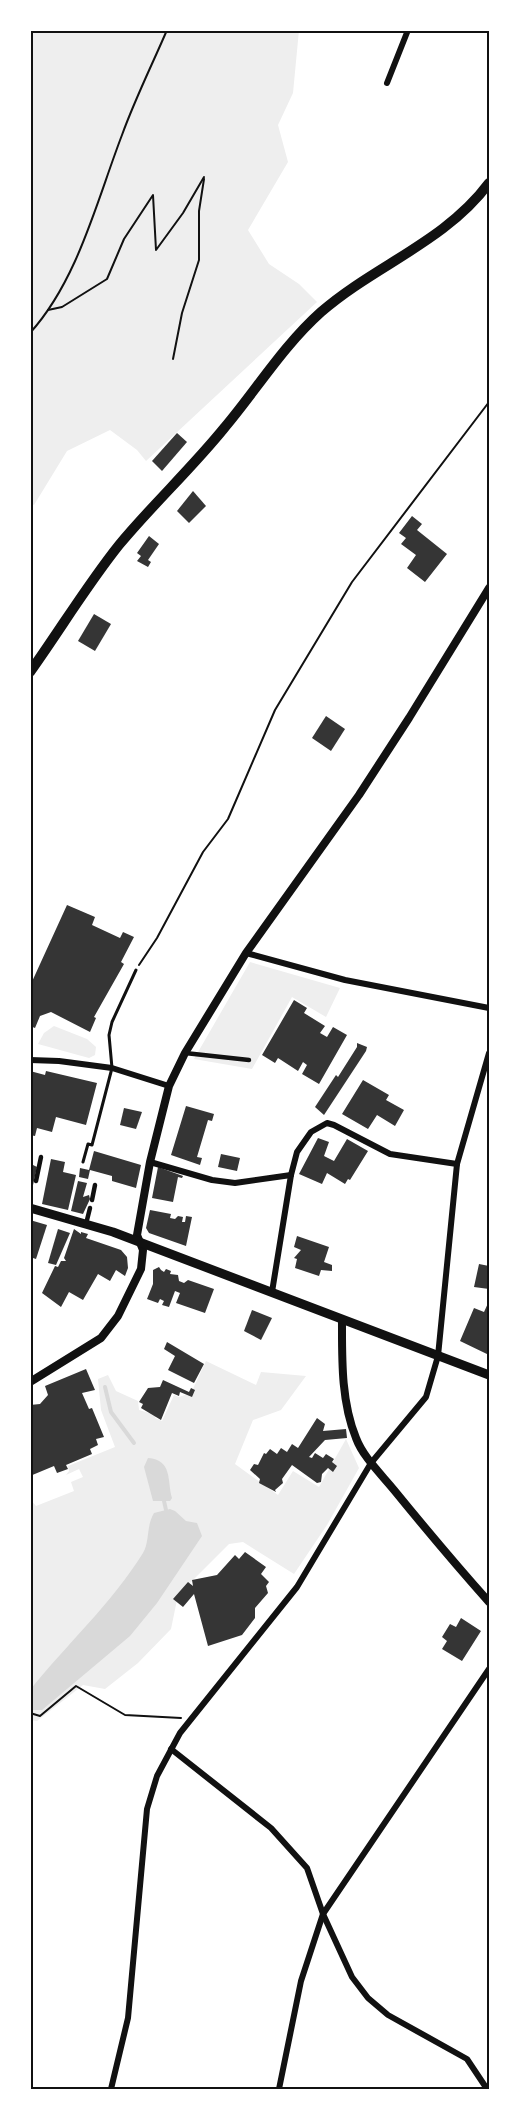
<svg xmlns="http://www.w3.org/2000/svg" width="519" height="2119" font-family="Poppins,sans-serif">
	<rect width="100%" height="100%" fill="#fff"/>
	<g fill="#eee">
		<path d="M30,30H299L293,93L278,125L288,162L248,230L269,264L299,284L317,302L146,461L137,450L110,430L67,451L34,505L30,503Z"/>
		<path d="M250,962L340,988L326,1017L292,997L252,1069L194,1059Z"/>
		<path d="M54,1026L87,1039L96,1047L95,1055L89,1058L38,1044L44,1033Z"/>
		<path d="M206,1361L256,1385L261,1372L306,1376L281,1410L253,1420L235,1464L278,1495L293,1471L319,1487L346,1439L359,1468L327,1525L294,1574L243,1542L229,1544L178,1595L171,1629L138,1663L105,1689L83,1685L37,1721L30,1720V1499L36,1506L74,1491L71,1482L83,1477L79,1469L66,1475L69,1471L68,1466L115,1447L101,1410L98,1379L108,1375L116,1391L138,1401L139,1410L156,1415L155,1418L162,1421L174,1395L179,1397L191,1393Z"/>
	</g>
	<g fill="#d9d9d9">
		<path d="M148,1458C173,1460 167,1481 172,1498L170,1501H153L144,1467Z"/>
		<path d="M170,1509L175,1511L186,1521L197,1523L202,1536L157,1603L130,1636L42,1710H32L30,1690C67,1644 112,1603 143,1553C150,1541 146,1526 154,1513Z"/>
	</g>
	<g fill="none" stroke-linecap="round" stroke-linejoin="round">
		<g stroke="#d9d9d9" stroke-width="4">
			<path d="M105,1387L111,1412L134,1443"/>
			<path d="M164,1501L166,1510"/>
		</g>
	</g>
	<g fill="#353535">
		<path d="M177,433L187,442L162,471L152,461Z"/>
		<path d="M193,491L206,506L189,523L177,511Z"/>
		<path d="M412,516L422,524L417,530L447,554L425,582L407,568L416,555L401,544L406,538L399,533Z"/>
		<path d="M149,536L159,544L148,560L151,562L148,567L137,561L141,556L137,553Z"/>
		<path d="M94,614L111,624L95,651L78,641Z"/>
		<path d="M326,716L345,729L331,751L312,738Z"/>
		<path d="M67,905L95,917L92,925L120,938L123,932L134,937L121,962L124,964L94,1017L96,1018L90,1032L51,1012L40,1016L35,1028L30,1026V986Z"/>
		<path d="M294,1000L307,1008L304,1013L325,1026L320,1033L327,1037L333,1027L347,1035L319,1084L302,1074L307,1065L303,1062L298,1071L278,1058L275,1063L262,1055Z"/>
		<path d="M357,1043L367,1047L366,1051L324,1115L315,1107L336,1075L338,1077L357,1047Z"/>
		<path d="M30,1071L45,1075L46,1071L97,1083L86,1125L56,1117L52,1132L37,1128L35,1136L30,1135Z"/>
		<path d="M363,1080L389,1095L386,1100L404,1110L395,1126L377,1115L368,1129L342,1114Z"/>
		<path d="M186,1106L214,1114L212,1121L208,1120L197,1157L202,1158L200,1165L171,1155Z"/>
		<path d="M124,1108L142,1112L136,1129L120,1125Z"/>
		<path d="M318,1138L329,1142L324,1156L334,1161L347,1139L368,1151L350,1180L348,1179L345,1184L327,1173L322,1184L299,1174Z"/>
		<path d="M94,1151L141,1165L136,1188L112,1181V1176L90,1170L88,1179L79,1177L80,1168L89,1170Z"/>
		<path d="M221,1154L240,1158L237,1171L218,1167Z"/>
		<path d="M51,1159L65,1162L63,1172L76,1175L68,1210L42,1204Z"/>
		<path d="M31,1164L37,1167L31,1194L30,1169Z"/>
		<path d="M158,1167L183,1176L182,1178L178,1177L173,1202L152,1198Z"/>
		<path d="M78,1181L87,1183L83,1197L89,1195L90,1199L83,1214L71,1211Z"/>
		<path d="M150,1210L171,1214L170,1218L175,1219L178,1216L183,1217L182,1222H185L186,1216L192,1217L186,1246L149,1233L146,1228Z"/>
		<path d="M30,1220L47,1225L36,1259L30,1257Z"/>
		<path d="M58,1229L70,1233L56,1265L48,1263Z"/>
		<path d="M74,1229L81,1234V1232L88,1234L86,1238L121,1250L127,1257L128,1268L125,1276L116,1270L110,1281L98,1274L83,1300L69,1292L61,1307L42,1293L55,1266L58,1267L61,1261H66L64,1258Z"/>
		<path d="M297,1236L329,1247L324,1262L332,1265V1271L321,1270L319,1276L295,1268L297,1259L294,1258L301,1250L294,1247Z"/>
		<path d="M479,1264L489,1266V1289L474,1287Z"/>
		<path d="M159,1267L161,1270L164,1272L166,1269L171,1271L170,1274L178,1275L179,1281L184,1283L188,1280L214,1289L205,1313L176,1303L180,1293L175,1291L169,1307L162,1305L164,1301L160,1299L158,1303L147,1299L153,1284V1270Z"/>
		<path d="M489,1301V1355L460,1341L474,1308L484,1312Z"/>
		<path d="M252,1310L272,1318L261,1340L244,1331Z"/>
		<path d="M167,1342L204,1364L194,1383L168,1370L175,1356L164,1349Z"/>
		<path d="M86,1369L95,1390L82,1393L89,1409L92,1408L104,1437L96,1439L98,1445L90,1449L92,1454L66,1465L68,1469L57,1473L54,1466L30,1476V1405L40,1404L48,1395L45,1386Z"/>
		<path d="M163,1380L189,1392L191,1388L195,1390L192,1397L180,1392L179,1396L172,1393L161,1420L141,1408L143,1404L139,1402L148,1388L160,1387Z"/>
		<path d="M317,1418L325,1424L323,1431L346,1429L347,1438L325,1440L309,1457L312,1458L315,1453L323,1458L326,1454L334,1459L332,1462L337,1466L333,1472L328,1468L322,1474L321,1482L317,1483L292,1465L282,1479L283,1483L275,1490L276,1492L259,1483L260,1479L250,1470L254,1464L258,1465L264,1453L266,1454L270,1449L277,1454L281,1448L287,1452L292,1444L298,1448Z"/>
		<path d="M245,1552L266,1567L261,1574L269,1582L266,1586L268,1593L255,1608V1618L242,1635L208,1646L194,1594L183,1607L173,1599L188,1582L193,1586L192,1580L217,1575L235,1555L239,1559Z"/>
		<path d="M461,1618L481,1631L462,1661L442,1649L447,1641L442,1637L450,1624L456,1627Z"/>
	</g>
	<g fill="none" stroke-linecap="round" stroke-linejoin="round">
		<g stroke="#111" stroke-width="2">
			<path d="M48,310L62,307L107,279L124,239L153,195L156,250L183,213L204,177"/>
			<path d="M30,333C78,280 97,200 122,135C135,99 152,65 167,30"/>
			<path d="M173,359L182,313L199,260V211L204,179"/>
			<path d="M139,965L157,938L203,852L228,819L275,710L352,582L489,402"/>
			<path d="M30,1713L40,1716L76,1686L125,1715L181,1718"/>
		</g>
		<path stroke="#111" stroke-width="3" d="M83,1162L88,1144L92,1145L112,1068L109,1035L112,1022L136,970"/>
		<g stroke="#111" stroke-width="4.5">
			<path d="M185,1053L249,1060"/>
			<path d="M36,1181L41,1157"/>
			<path d="M92,1200L95,1185"/>
			<path d="M86,1224L90,1208"/>
		</g>
		<g stroke="#111" stroke-width="6">
			<path d="M387,83L408,30"/>
			<path d="M246,953L345,980L489,1008"/>
			<path d="M30,1060L59,1061L112,1068L169,1086"/>
			<path d="M150,1162L212,1180L235,1183L291,1175"/>
			<path d="M272,1292L291,1175L297,1152L311,1132L327,1123L334,1125L390,1154L457,1164"/>
			<path d="M171,1749L271,1828L307,1868L323,1914L352,1977L368,1998L388,2015L467,2059L487,2089"/>
			<path d="M111,2089L128,2018L147,1809L157,1776L180,1733L297,1587L371,1463L426,1397L438,1356L457,1164L489,1053"/>
			<path d="M279,2089L301,1981L323,1914L489,1669"/>
		</g>
		<g stroke="#111" stroke-width="8">
			<path d="M342,1320C342,1359 341,1401 356,1438C363,1457 381,1474 394,1490C425,1528 456,1565 489,1602"/>
			<path d="M30,1382L101,1338L118,1316L141,1269L143,1250L137,1235L150,1162L169,1086L185,1053L246,953L359,795L409,718L489,588"/>
		</g>
		<path stroke="#111" stroke-width="9" d="M30,1208L113,1232L489,1375"/>
		<path stroke="#111" stroke-width="10" d="M30,672C60,630 87,585 119,545C153,504 192,468 225,427C257,389 283,346 321,312C375,265 445,242 489,183"/>
	</g>
	<rect width="519" height="2119" fill="none" stroke="#ffffff" stroke-width="63"/>
	<rect x="32" y="32" width="456" height="2056" fill="none" stroke="#111" stroke-width="2"/>
</svg>
